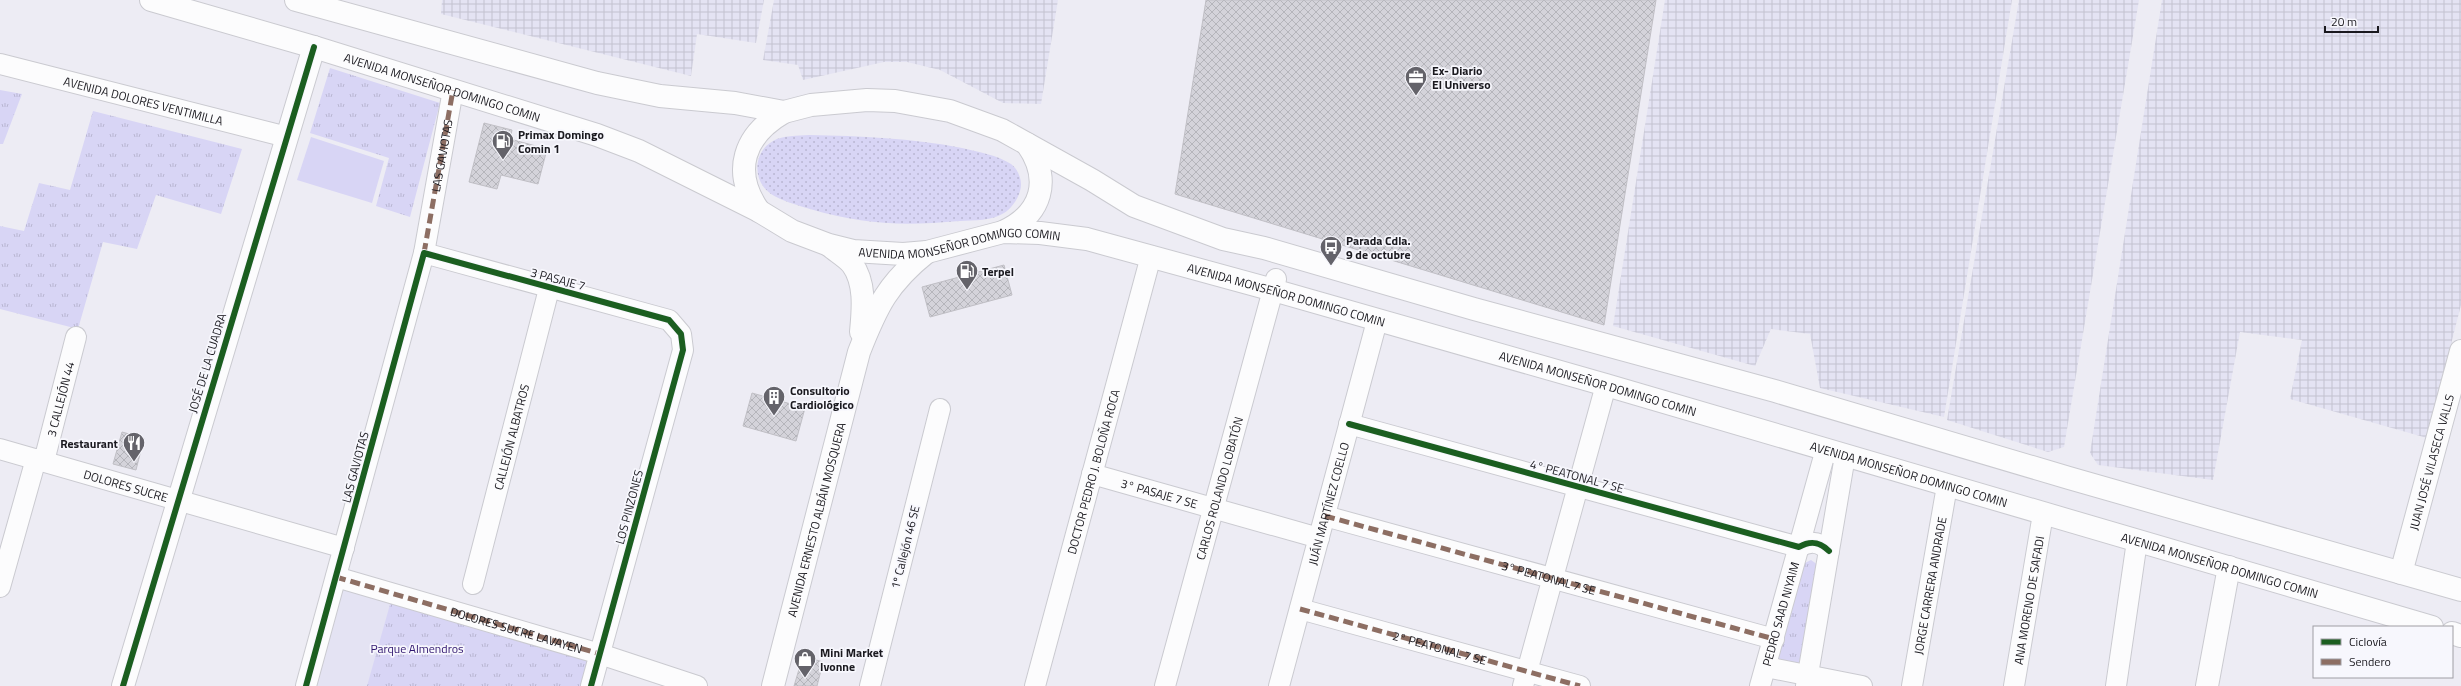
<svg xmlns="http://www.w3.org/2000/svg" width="2461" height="686" font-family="'Titillium Web',sans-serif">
	<defs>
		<pattern id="industrial-grid" width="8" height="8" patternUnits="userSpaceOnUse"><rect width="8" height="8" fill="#e4e3f3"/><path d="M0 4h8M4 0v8" fill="none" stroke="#c3c2d0"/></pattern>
		<pattern id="grass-dots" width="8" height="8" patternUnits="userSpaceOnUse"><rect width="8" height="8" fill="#d8d5f5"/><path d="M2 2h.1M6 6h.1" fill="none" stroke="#b9b6d2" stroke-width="1.8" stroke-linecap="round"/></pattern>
		<pattern id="park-tufts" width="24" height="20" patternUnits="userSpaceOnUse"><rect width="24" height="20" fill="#d8d5f5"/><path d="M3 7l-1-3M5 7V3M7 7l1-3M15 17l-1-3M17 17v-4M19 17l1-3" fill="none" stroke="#b9b6d2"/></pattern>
		<pattern id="building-cross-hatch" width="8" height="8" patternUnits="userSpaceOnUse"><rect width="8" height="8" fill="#d4d3da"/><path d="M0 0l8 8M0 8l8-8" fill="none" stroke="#b5b5bb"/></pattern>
	</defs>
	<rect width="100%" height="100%" fill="#edecf4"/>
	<path fill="#e4e3f3" d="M336,587L392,601L369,686H310Z"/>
	<g fill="url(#industrial-grid)">
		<path d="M442,0H764L756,43L697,34L691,76L441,14Z"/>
		<path d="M774,0H1058L1041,104L1003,103L940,70L907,62H884L803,80L798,65L763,60Z"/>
		<path d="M1665,0H2012L1944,417L1820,388L1810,334L1771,329L1755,366L1613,326Z"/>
		<path d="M2019,0H2139L2064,447L2048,452L1947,420Z"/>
		<path d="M2162,0H2461V305L2427,438L2290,399L2302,340L2240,332L2213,480L2098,465L2090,453Z"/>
	</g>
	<path fill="url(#grass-dots)" d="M809,135C861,136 911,138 962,148C979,152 997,155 1011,164C1019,170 1023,182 1020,191C1018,199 1011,209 1004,213C992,221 974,220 960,221C903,226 865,225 810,209C797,205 782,201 771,194C752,181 753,152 773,141C783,135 798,136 809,135Z"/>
	<g fill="url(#park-tufts)">
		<path d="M330,68L440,103L410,217L376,206L389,158L310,133Z"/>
		<path d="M0,90L22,94L3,144H0Z"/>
		<path d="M93,111L242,149L221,214L156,195L137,249L103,242L78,329L0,309V226L24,231L39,183L70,190Z"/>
		<path d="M1811,560L1818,565L1798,669L1777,664L1803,564Z"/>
		<path d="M391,601L598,662L591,686H367Z"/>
	</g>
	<path fill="#d8d5f5" d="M311,137L384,161L372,203L297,180Z"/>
	<g fill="url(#building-cross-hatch)" stroke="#c0bfc5">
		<path d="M1206,0H1656L1604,325L1175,194Z"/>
		<path d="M484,123L512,130L510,139L547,149L538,184L501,175L497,189L469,182Z"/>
		<path d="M1004,265L1012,295L930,317L922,287Z"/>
		<path d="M752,393L805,408L796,441L743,426Z"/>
		<path d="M122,432L144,438L136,470L113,464Z"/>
		<path d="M803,656L823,662L817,686H794Z"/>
	</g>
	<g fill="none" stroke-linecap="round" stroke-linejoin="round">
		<g stroke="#cacad0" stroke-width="22">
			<g id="street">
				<path id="s1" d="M0,64L287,137"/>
				<path d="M424,253L669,320L681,334L683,350L591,686"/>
				<path d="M1349,424L1799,547C1811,540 1820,542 1829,551"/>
				<path id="s2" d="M0,449L344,548"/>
				<path id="s3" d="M44,461L76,337"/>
				<path id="s4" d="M1092,474L1319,538"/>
				<path id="s5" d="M1325,516L1774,639"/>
				<path d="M336,577L600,654L697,686"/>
				<path id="s6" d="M473,584L549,289"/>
				<path d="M0,587L36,459"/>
				<path id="s7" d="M1300,609L1580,686"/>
				<path d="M1766,667L1862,686"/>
				<path d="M306,686L424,253L453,90"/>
				<path d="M870,686L940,409"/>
				<path id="s8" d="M1035,686L1151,256"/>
				<path id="s9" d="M1165,686L1276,279"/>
				<path id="s10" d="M1279,686L1377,321"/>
				<path d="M1523,686L1606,385"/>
				<path id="s11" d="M1760,686L1826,449"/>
				<path d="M1806,686L1845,456"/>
				<path id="s12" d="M1912,686L1947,486"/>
				<path id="s13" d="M2014,686L2043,514"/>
				<path d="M2116,686L2137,541"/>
			</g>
		</g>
		<g stroke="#cacad0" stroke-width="24">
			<g id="secondary">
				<path id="s14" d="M151,0L314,47L597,135L639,151L759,211L792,231L829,245L853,251L903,254L927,252L1003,232L1040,233L1087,239L1273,290L1606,385L2432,627"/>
				<path d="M296,0L597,83L660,96L735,103L784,112L811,105L867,100L895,101L950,111L1002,130L1092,180L1134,206L1223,239L1264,248L1474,309L1775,391L2069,478L2461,590"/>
				<path d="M759,211C731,171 744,135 784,112"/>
				<path d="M1003,232C1042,214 1052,180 1027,144"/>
				<path d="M830,246C837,252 846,257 852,264C866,283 863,310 861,332"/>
				<path id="s15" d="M2401,573L2461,351"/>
				<path d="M2452,633L2461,636"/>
				<path d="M123,686L314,47"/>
				<path id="s16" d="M773,686L859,352C877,306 888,283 927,252"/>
				<path d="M2207,686L2229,567"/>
			</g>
		</g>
		<use href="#street" stroke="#fcfcfd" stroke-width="20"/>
		<use href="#secondary" stroke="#fcfcfd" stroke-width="22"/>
		<g stroke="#8d6e63" stroke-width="5" stroke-dasharray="10 5" stroke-linecap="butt">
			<path id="s17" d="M424,253L453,90"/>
			<path d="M1325,516L1774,639"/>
			<path id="s18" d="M336,577L600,654"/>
			<path d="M1300,609L1580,686"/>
		</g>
		<g stroke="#f7f7fd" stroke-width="8">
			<g id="cycleway">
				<path d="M1349,424L1799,547C1811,540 1820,542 1829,551"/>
				<path d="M123,686L314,47"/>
				<path d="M306,686L424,253L669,320L681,334L683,350L591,686"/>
			</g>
		</g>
		<use href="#cycleway" stroke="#1b5e20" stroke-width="6"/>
	</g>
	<defs>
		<g id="office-pin" transform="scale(1.15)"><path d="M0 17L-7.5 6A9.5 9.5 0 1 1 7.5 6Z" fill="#64636a" stroke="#f7f7fd"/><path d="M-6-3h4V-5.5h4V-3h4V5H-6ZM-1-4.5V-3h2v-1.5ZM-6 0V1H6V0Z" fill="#fff"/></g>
		<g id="fuel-pin" transform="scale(1.15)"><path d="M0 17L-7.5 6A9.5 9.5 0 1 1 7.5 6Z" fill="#64636a" stroke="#f7f7fd"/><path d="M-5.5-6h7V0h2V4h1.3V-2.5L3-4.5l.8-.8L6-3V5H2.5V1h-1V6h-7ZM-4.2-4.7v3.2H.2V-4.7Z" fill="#fff"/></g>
		<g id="bus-pin" transform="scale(1.15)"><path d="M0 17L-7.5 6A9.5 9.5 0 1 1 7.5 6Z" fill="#64636a" stroke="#f7f7fd"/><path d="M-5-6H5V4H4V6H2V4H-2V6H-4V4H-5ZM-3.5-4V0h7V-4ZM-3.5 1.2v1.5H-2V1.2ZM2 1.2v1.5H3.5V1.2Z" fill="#fff"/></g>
		<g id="building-pin" transform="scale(1.15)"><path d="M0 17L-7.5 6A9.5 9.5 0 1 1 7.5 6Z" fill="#64636a" stroke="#f7f7fd"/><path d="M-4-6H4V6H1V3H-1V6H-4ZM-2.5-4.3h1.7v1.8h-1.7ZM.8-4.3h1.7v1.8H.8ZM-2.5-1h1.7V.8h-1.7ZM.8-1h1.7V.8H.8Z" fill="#fff"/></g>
		<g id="restaurant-pin" transform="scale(1.15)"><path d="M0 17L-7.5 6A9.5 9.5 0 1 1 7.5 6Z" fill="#64636a" stroke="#f7f7fd"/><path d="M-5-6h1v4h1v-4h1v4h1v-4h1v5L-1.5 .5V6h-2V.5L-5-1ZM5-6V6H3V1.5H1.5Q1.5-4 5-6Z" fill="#fff"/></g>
		<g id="shop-pin" transform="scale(1.15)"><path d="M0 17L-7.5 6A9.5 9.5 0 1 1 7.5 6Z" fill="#64636a" stroke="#f7f7fd"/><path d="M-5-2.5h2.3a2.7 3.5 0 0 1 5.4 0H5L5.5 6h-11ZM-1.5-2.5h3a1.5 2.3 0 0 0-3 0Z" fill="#fff"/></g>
	</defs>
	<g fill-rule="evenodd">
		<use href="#office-pin" x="1416" y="77"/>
		<use href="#fuel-pin" x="503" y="141"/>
		<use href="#bus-pin" x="1331" y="247"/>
		<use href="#fuel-pin" x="967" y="271"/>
		<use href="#building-pin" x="774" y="397"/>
		<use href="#restaurant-pin" x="134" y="443"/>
		<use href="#shop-pin" x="805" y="659"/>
	</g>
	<g text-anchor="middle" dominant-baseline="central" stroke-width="3.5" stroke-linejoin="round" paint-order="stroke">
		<g font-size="12" font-weight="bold" fill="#1a191f" stroke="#f7f7fd" text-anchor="start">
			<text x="1432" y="70">Ex- Diario<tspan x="1432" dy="14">El Universo</tspan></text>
			<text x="518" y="134">Primax Domingo<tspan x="518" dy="14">Comin 1</tspan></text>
			<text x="1346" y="240">Parada Cdla.<tspan x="1346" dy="14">9 de octubre</tspan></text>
			<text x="982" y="271">Terpel</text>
			<text x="790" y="390">Consultorio<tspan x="790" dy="14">Cardiológico</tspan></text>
			<text x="118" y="443" text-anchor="end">Restaurant</text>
			<text x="820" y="652">Mini Market<tspan x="820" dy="14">Ivonne</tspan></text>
		</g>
		<g font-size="12" fill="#1a191f" stroke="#f7f7fd">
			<text stroke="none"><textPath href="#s14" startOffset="304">AVENIDA MONSEÑOR DOMINGO COMIN</textPath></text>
			<text stroke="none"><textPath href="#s1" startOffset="148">AVENIDA DOLORES VENTIMILLA</textPath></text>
			<text stroke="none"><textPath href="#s17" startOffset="99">LAS GAVIOTAS</textPath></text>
			<text stroke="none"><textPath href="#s14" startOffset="856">AVENIDA MONSEÑOR DOMINGO COMIN</textPath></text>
			<text transform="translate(558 279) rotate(15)">3 PASAJE 7</text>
			<text stroke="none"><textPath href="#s14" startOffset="1192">AVENIDA MONSEÑOR DOMINGO COMIN</textPath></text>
			<text transform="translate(207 363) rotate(-73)">JOSÉ DE LA CUADRA</text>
			<text stroke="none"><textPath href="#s14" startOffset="1516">AVENIDA MONSEÑOR DOMINGO COMIN</textPath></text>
			<text stroke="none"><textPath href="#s3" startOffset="64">3 CALLEJÓN 44</textPath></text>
			<text stroke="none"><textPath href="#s6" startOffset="152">CALLEJÓN ALBATROS</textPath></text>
			<text stroke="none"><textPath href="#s15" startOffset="115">JUAN JOSÉ VILASECA VALLS</textPath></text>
			<text transform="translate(355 467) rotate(-75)">LAS GAVIOTAS</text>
			<text stroke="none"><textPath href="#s8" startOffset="222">DOCTOR PEDRO J. BOLOÑA ROCA</textPath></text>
			<text stroke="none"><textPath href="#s14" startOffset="1840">AVENIDA MONSEÑOR DOMINGO COMIN</textPath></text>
			<text transform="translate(1577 476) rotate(15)">4° PEATONAL 7 SE</text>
			<text stroke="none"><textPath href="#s2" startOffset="131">DOLORES SUCRE</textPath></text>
			<text stroke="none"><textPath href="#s9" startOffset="205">CARLOS ROLANDO LOBATÓN</textPath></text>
			<text stroke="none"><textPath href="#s4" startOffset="70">3° PASAJE 7 SE</textPath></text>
			<text stroke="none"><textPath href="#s10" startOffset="189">JUÁN MARTÍNEZ COELLO</textPath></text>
			<text transform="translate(629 507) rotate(-75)">LOS PINZONES</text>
			<text stroke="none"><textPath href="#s16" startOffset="172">AVENIDA ERNESTO ALBÁN MOSQUERA</textPath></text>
			<text transform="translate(905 547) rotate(-76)">1º Callejón 46 SE</text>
			<text stroke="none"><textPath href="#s14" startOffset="2164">AVENIDA MONSEÑOR DOMINGO COMIN</textPath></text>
			<text stroke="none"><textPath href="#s5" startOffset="232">3° PEATONAL 7 SE</textPath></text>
			<text stroke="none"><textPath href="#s12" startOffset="102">JORGE CARRERA ANDRADE</textPath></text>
			<text stroke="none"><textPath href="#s13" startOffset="87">ANA MORENO DE SAFADI</textPath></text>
			<text stroke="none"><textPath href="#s11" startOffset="75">PEDRO SAAD NIYAIM</textPath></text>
			<text stroke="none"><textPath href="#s18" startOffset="188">DOLORES SUCRE LAVAYEN</textPath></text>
			<text stroke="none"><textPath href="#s7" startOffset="145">2° PEATONAL 7 SE</textPath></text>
		</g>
		<g font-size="12" fill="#2f156e" stroke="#f7f7fd">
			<text x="417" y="648">Parque Almendros</text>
		</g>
	</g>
	<rect x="2313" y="626" width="140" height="52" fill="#f7f7fd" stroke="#9f9ea4"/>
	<rect x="2321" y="639" width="20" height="6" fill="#1b5e20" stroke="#9f9ea4"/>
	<text x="2349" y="646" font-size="12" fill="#1a191f">Ciclovía</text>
	<rect x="2321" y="659" width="20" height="6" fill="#8d6e63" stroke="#9f9ea4"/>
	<text x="2349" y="666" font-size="12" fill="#1a191f">Sendero</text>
	<path d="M2325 26v6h53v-6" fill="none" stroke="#1a191f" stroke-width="2"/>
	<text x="2331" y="26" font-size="12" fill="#1a191f" stroke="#f7f7fd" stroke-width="3" paint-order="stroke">20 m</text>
</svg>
